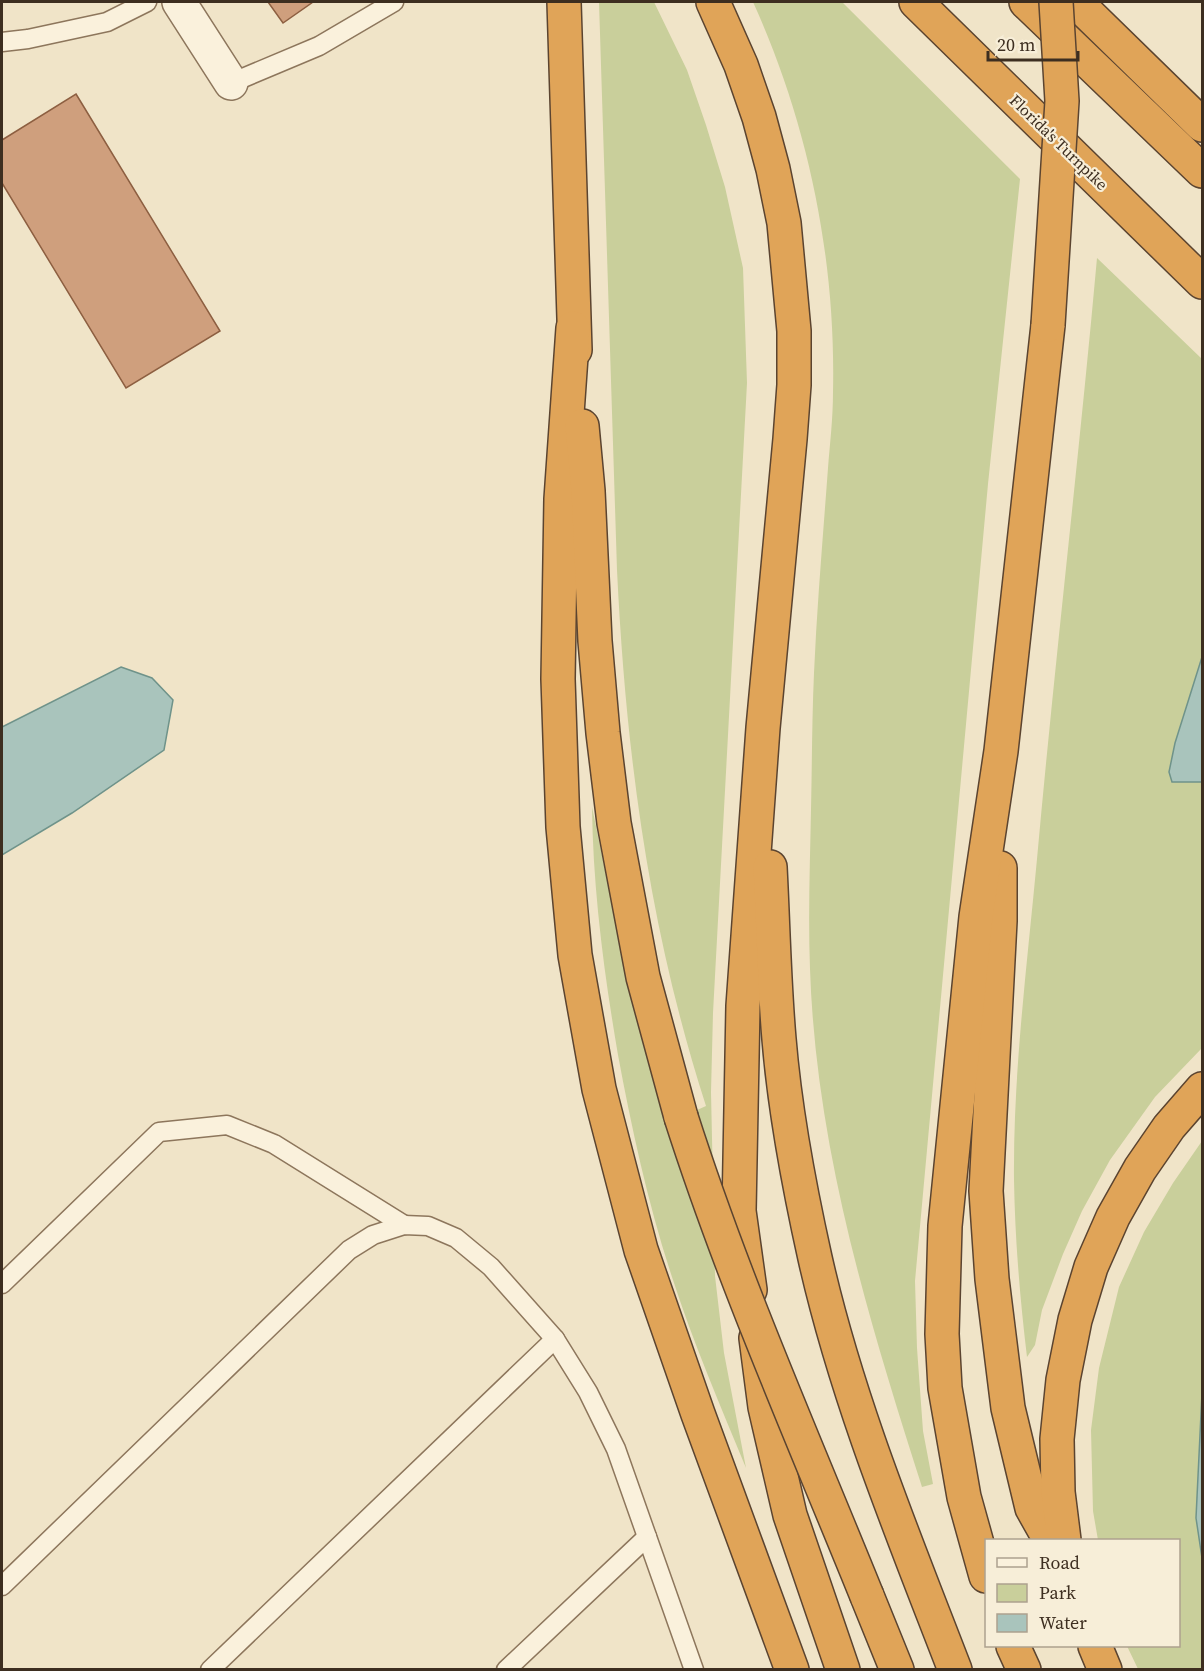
<svg xmlns="http://www.w3.org/2000/svg" width="1204" height="1671" font-family="'Source Serif 4',serif">
	<rect width="100%" height="100%" fill="#f0e4c8"/>
	<g fill="#c9cf9b">
		<path d="M599,2H654L687,70L706,125L725,187L743,268L747,383L713,1013L711,1092L715,1276L724,1353L746,1468C720,1405 693,1342 672,1277C648,1204 632,1130 618,1055C604,973 593,890 592,807C614,913 634,1020 666,1124L706,1106C649,929 626,755 617,570Z"/>
		<path d="M753,2H842L1020,179L988,484L915,1281L917,1348L923,1431L933,1484L922,1487C868,1318 816,1148 810,969C808,916 810,863 811,810C812,764 812,718 814,673C817,605 823,536 828,468C830,443 833,418 833,392C836,258 808,123 753,2Z"/>
		<path d="M1097,258L1202,359V657L1175,743L1172,782H1202V1048L1155,1097L1110,1160L1082,1211L1063,1254L1042,1310L1035,1345L1027,1357C1020,1299 1015,1239 1014,1180C1013,1073 1027,966 1037,859C1055,659 1079,458 1097,258Z"/>
		<path d="M1202,1141V1393L1196,1518L1202,1558V1669H1138L1127,1646H1178V1540H1098L1093,1511L1091,1430L1099,1368L1119,1287L1144,1232L1173,1183Z"/>
	</g>
	<g fill="#a9c4bc" stroke="#6f938a" stroke-width="1.5">
		<path d="M1202,657V782H1172L1169,772L1175,743Z"/>
		<path d="M121,667L152,678L173,700L164,750L72,813L2,855V727Z"/>
		<path d="M1202,1393V1558L1196,1518Z"/>
	</g>
	<g fill="#cf9f7d" stroke="#8d5f41" stroke-width="1.5">
		<path d="M268,2H313L283,23Z"/>
		<path d="M76,94L220,331L126,388L2,183V140Z"/>
	</g>
	<g fill="none" stroke-linecap="round" stroke-linejoin="round">
		<g stroke="#8d765c" stroke-width="21">
			<g id="lane">
				<path d="M2,42L28,39L107,22L147,2"/>
				<path d="M231,83L319,46L394,2"/>
				<path d="M2,1284L159,1132L227,1125L274,1144L404,1225"/>
				<path d="M2,1586L349,1250L373,1235L404,1225L428,1226L456,1238L491,1267L555,1339L588,1392L616,1449L694,1670"/>
				<path d="M210,1670L555,1339"/>
				<path d="M506,1670L647,1537"/>
			</g>
		</g>
		<g stroke="#8d765c" stroke-width="36">
			<path id="street" d="M179,2L231,83"/>
		</g>
		<g stroke="#5b4430" stroke-width="36">
			<g id="highway">
				<path d="M564,2L575,350"/>
				<path d="M713,2L741,65L759,117L773,169L784,223L794,331V385L790,439L763,728L743,1006L739,1211L750,1290"/>
				<path d="M916,2L1202,282"/>
				<path d="M1026,2L1202,171"/>
				<path d="M1076,2L1202,125"/>
				<path d="M573,328L561,499L558,679L563,827L575,955L599,1089L641,1250L698,1414L792,1670"/>
				<path d="M582,426L588,491L595,641L603,733L614,823L643,977L681,1117"/>
				<path d="M770,867C773,924 774,982 779,1039C785,1112 799,1186 815,1258C847,1400 903,1535 955,1670"/>
				<path d="M1000,868V921L986,1191L992,1279L1008,1408L1032,1508L1050,1540"/>
				<path d="M756,1338L765,1407L790,1515L843,1670"/>
				<path d="M1064,1540L1058,1492L1057,1439L1063,1380L1075,1320L1091,1267L1113,1217L1140,1169L1169,1127L1202,1089"/>
				<path d="M986,1576L964,1497L945,1388L942,1334L945,1226L976,917L1001,751L1048,325"/>
				<path d="M867,1596L897,1670"/>
				<path d="M1013,1646L1024,1670"/>
				<path d="M1095,1646L1105,1670"/>
			</g>
		</g>
		<use href="#lane" stroke="#faf1dc" stroke-width="18"/>
		<use href="#street" stroke="#faf1dc" stroke-width="33"/>
		<use href="#highway" stroke="#e0a458" stroke-width="33"/>
		<g stroke="#5b4430" stroke-width="36" stroke-linecap="butt">
			<g id="highway-bridge">
				<path d="M1048,325L1062,101L1056,2"/>
				<path d="M681,1117C733,1280 803,1438 867,1596"/>
			</g>
		</g>
		<use href="#highway-bridge" stroke="#e0a458" stroke-width="33"/>
	</g>
	<g text-anchor="middle" dominant-baseline="central" stroke-width="4.5" stroke-linejoin="round" paint-order="stroke">
		<g font-size="16" fill="#3d2e20" stroke="#f7eed8">
			<text transform="translate(1059 142) rotate(44)">Florida's Turnpike</text>
		</g>
	</g>
	<rect width="1204" height="1671" fill="none" stroke="#3d2e20" stroke-width="6"/>
	<rect x="985" y="1539" width="195" height="108" fill="#f7eed8" stroke="#ada18e" stroke-width="1.5"/>
	<rect x="997" y="1558" width="30" height="9" fill="#faf1dc" stroke="#ada18e" stroke-width="1.5"/>
	<text x="1039" y="1569" font-size="18" fill="#3d2e20">Road</text>
	<rect x="997" y="1584" width="30" height="18" fill="#c9cf9b" stroke="#ada18e" stroke-width="1.5"/>
	<text x="1039" y="1599" font-size="18" fill="#3d2e20">Park</text>
	<rect x="997" y="1614" width="30" height="18" fill="#a9c4bc" stroke="#ada18e" stroke-width="1.5"/>
	<text x="1039" y="1629" font-size="18" fill="#3d2e20">Water</text>
	<path d="M988 51v9h90v-9" fill="none" stroke="#3d2e20" stroke-width="3"/>
	<text x="997" y="51" font-size="18" fill="#3d2e20" stroke="#f7eed8" stroke-width="4.5" paint-order="stroke">20 m</text>
</svg>
